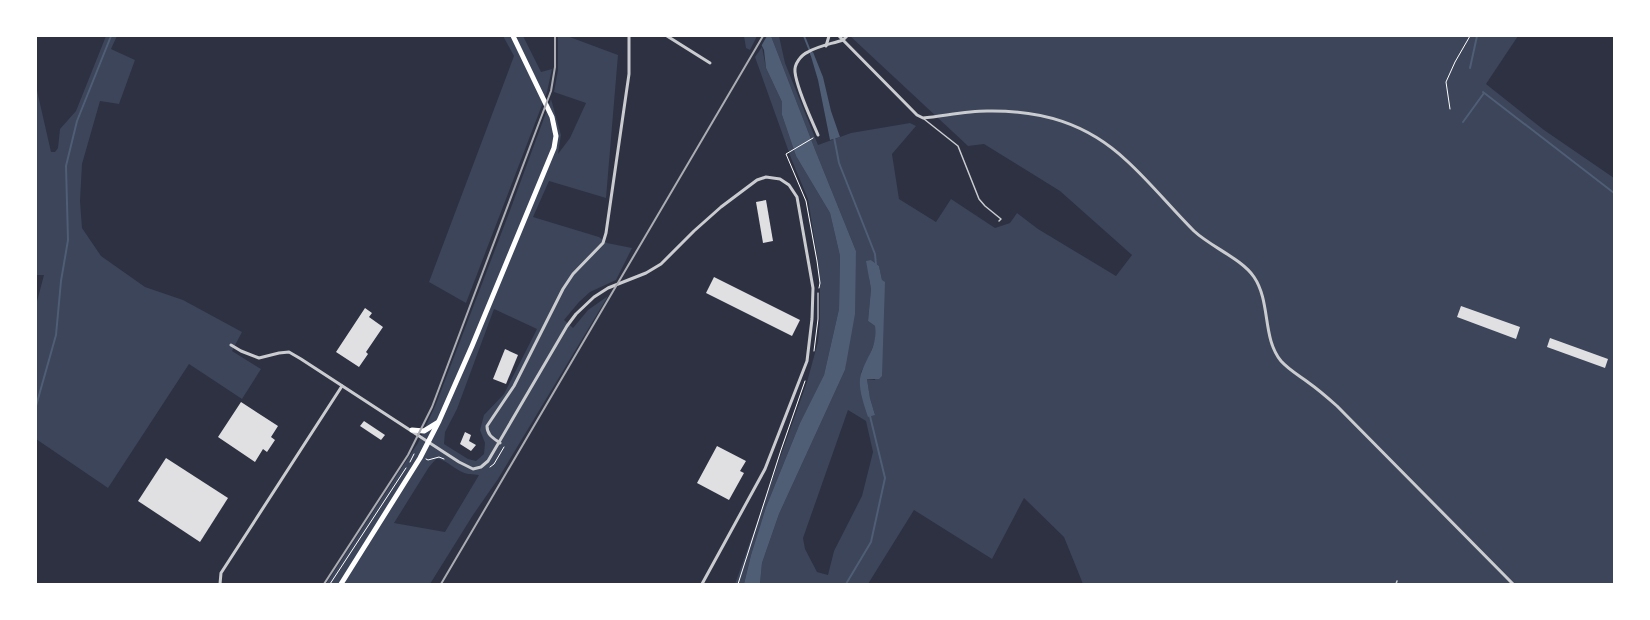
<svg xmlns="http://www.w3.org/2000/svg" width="1650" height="620" font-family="'Archivo Narrow',sans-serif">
	<rect width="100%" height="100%" fill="#2d3142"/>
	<g fill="#3c4559" fill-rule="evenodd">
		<path d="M106,36H117L111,49L135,60L119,104L100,101L82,164L80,201L82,228L101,256L145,287L183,300L242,332L232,351L261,369L242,399L189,364L108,488L36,439V305L44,275H36V86L51,152H55L58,148L60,129L76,111Z"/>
		<path d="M503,36H523L541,72L552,69L547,92L466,303L429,282L514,56Z"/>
		<path d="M558,36H567L618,55L606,198L549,181L533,217L599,237L607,243L632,248L616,280L590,292L579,302L564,320L573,328L588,310L608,296L498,479L473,515L430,584H326L418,443L436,404L509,213L551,99L561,135L558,154L570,138L586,103L554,92L558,70ZM494,309L537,329L504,394L484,415L480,430L485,443L484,454L476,461L468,459L444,444L445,432L457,409ZM436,459C445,459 452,467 460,471C467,475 472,474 479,475L445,532L394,523L429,467Z"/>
		<path d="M744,36H757L750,50L746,48Z"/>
		<path d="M771,36H779L785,63L818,145L851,133L910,123L916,126L892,154L899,199L936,222L951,199L995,228L1010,223L1017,213L1038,229L1116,276L1132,255L1060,191L984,144L968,146L850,36H1518L1486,84L1544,130L1614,178V584H1083L1064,537L1024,498L992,559L914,510L868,584H760L762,563L779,514L845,370L856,251L816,152ZM871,260L879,266L882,280L875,380L867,379L870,398L875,415L860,382L861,372L869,357L875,341V326L868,321L871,289L869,278ZM848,410L866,421L873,452L862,496L834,551L828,575L817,572L805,549L803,538Z"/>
		<path d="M762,47L766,68L782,102V115L796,156L830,213L840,256L839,309L824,375L800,423L766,507L751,555L744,584H735L807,382L818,342L820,320V288L818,261L808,199L791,158L755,57Z"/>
	</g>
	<g fill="#4f5d75">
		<path d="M757,36H771L816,152L856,251L855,314L845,370L779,514L762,563L760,584H744L751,555L766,507L800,423L824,375L839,309L840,256L830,213L796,156L782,115V102L766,68L764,50Z"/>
		<path d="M813,52L823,77L831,111L840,137L830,140L818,80L810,53Z"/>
		<path d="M871,260L879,266L882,280L885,282L882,376L879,379H867L870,398L875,415L868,417C864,404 856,384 862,371C869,353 877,347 875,326L868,321L871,289L866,261Z"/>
	</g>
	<path fill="#2d3142" d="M758,36H767L760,48L756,39Z"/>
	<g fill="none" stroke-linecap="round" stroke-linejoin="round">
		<g stroke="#4f5d75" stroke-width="2">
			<path d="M804,36L812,56"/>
			<path d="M1470,68L1477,36"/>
			<path d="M1483,92L1614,193"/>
			<path d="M1463,122L1484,93"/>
			<path d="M834,137L839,163L875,254L876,265"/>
			<path d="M36,406L56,335L61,281L68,240L66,166L77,121L111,36"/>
			<path d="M846,584L871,542L885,478L870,416"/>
		</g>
	</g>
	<g fill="#e0e0e3">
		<path d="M766,200L773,241L763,243L756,202Z"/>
		<path d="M714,277L800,320L792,336L706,293Z"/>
		<path d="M1461,306L1520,327L1516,339L1457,317Z"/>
		<path d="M365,308L372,313L369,317L383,327L366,352L368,354L359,367L336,352Z"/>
		<path d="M1550,338L1608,359L1605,368L1547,347Z"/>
		<path d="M505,349L518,355L506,384L493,379Z"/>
		<path d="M241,402L278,426L271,437L275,440L267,452L263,449L255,462L218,437Z"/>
		<path d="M364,421L385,435L381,440L360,426Z"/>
		<path d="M465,432L471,435L469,441L476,445L471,451L460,444Z"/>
		<path d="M717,446L746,461L740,471L744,473L729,500L697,483Z"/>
		<path d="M166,458L228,498L200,542L138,501Z"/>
	</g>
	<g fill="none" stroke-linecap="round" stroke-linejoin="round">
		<g stroke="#fff" stroke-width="1">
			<path d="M1450,109L1446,82L1455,62L1470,36"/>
			<path d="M813,138L786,154L806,201L817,261L820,283L819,288"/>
			<path d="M814,351L818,319V293"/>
			<path d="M426,459L428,460L439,457L444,459"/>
			<path d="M410,462L414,454"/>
			<path d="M490,467L494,464L504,447"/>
			<path d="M330,584L406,468"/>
			<path d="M738,584L781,450L805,381"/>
		</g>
		<g stroke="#caccd0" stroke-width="1.5">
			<path d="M924,119L958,146L979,199L985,206L1001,219L999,221"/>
			<path d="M1396,584L1397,581"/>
		</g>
		<g stroke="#caccd0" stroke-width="3">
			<path d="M667,36L710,63"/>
			<path d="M839,36L917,115L923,118C944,116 966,111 987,111C1041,110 1087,123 1127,161C1151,183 1171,208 1194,231C1211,247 1242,259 1254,277C1271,302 1262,338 1281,361C1289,370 1300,376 1309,383C1319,390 1328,398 1337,406C1396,465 1454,525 1513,584"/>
			<path d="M826,46L829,36"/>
			<path d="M818,135C811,118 797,90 795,72C794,64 801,55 808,52C818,46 831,44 843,40L847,36"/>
			<path d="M231,345L241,351L259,358L279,353L289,352L301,359L459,462L473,469L481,467L488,461L567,326L576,314L594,297L608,288L646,273L661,264L694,231L721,207L757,180L766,177L780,179L789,185L797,197L813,288L812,319L807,361L765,469L702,584"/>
			<path d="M500,443C493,438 487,435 487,426L514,386L563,289L573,274L603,243L606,233L629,74V36"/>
			<path d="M220,584L221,573L342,386"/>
		</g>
		<g stroke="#fff" stroke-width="5">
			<path d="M412,430L424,431L437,423"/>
			<path d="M341,584L420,458L439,421L472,346L554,148L556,136L552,117L513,36"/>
		</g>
		<g stroke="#abadb3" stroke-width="2">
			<path d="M324,584L408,455L432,407L551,91L555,67V36"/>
			<path d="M441,584L763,36"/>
		</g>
	</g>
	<rect width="1650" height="620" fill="none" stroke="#ffffff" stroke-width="74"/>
</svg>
